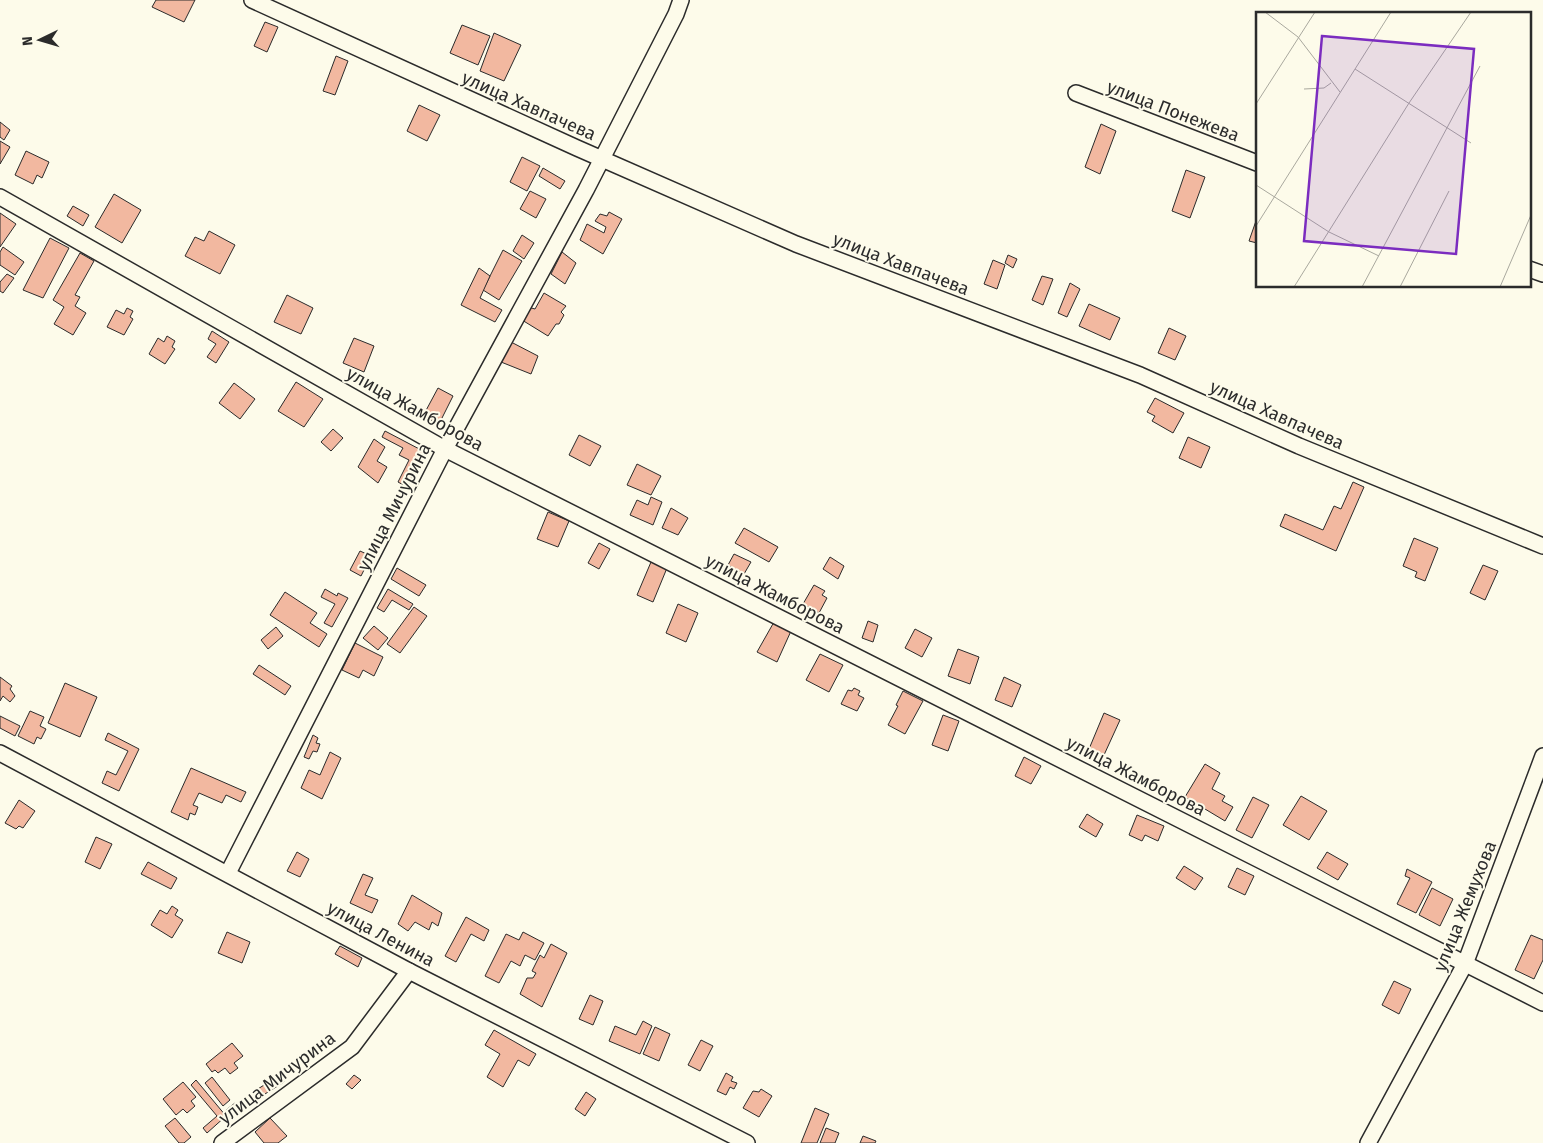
<svg xmlns="http://www.w3.org/2000/svg" width="1543" height="1143" font-family="'Fira Sans',sans-serif">
	<rect width="100%" height="100%" fill="#fdfbea"/>
	<g fill="#f2b8a0" stroke="#2b2b2b">
		<path d="M156,0H195L184,22L152,7Z"/>
		<path d="M265,22L278,27L267,52L254,46Z"/>
		<path d="M462,25L490,36L478,65L450,53Z"/>
		<path d="M494,33L521,45L504,81L480,71Z"/>
		<path d="M336,56L348,61L335,95L323,91Z"/>
		<path d="M419,105L440,115L427,141L407,131Z"/>
		<path d="M0,122L10,130L4,140L0,137Z"/>
		<path d="M1101,124L1116,131L1100,174L1085,167Z"/>
		<path d="M0,141L10,147L0,164Z"/>
		<path d="M26,151L49,162L42,178L37,175L33,184L15,175Z"/>
		<path d="M522,157L540,166L527,191L510,182Z"/>
		<path d="M543,168L565,181L560,189L539,176Z"/>
		<path d="M1186,170L1205,177L1190,218L1172,211Z"/>
		<path d="M530,191L546,199L536,218L520,209Z"/>
		<path d="M114,194L141,210L122,243L95,227Z"/>
		<path d="M73,206L89,215L83,226L67,216Z"/>
		<path d="M609,212L622,219L603,254L580,240L587,224L604,233L606,227L595,221L600,214L607,216Z"/>
		<path d="M0,213L16,224L0,247Z"/>
		<path d="M1257,218V243L1249,241Z"/>
		<path d="M209,231L235,245L220,274L185,256L195,237L204,241Z"/>
		<path d="M522,235L534,243L524,259L513,251Z"/>
		<path d="M50,238L69,248L43,298L23,290Z"/>
		<path d="M3,247L24,262L15,275L0,265V252Z"/>
		<path d="M503,250L522,261L499,300L483,290Z"/>
		<path d="M562,252L576,263L565,284L551,274Z"/>
		<path d="M80,253L94,261L75,295L80,297L75,306L86,313L73,335L54,324L64,307L53,300Z"/>
		<path d="M1008,255L1017,259L1013,268L1005,263Z"/>
		<path d="M993,260L1005,265L997,289L984,284Z"/>
		<path d="M479,268L490,276L480,298L502,310L495,322L461,305Z"/>
		<path d="M7,274L14,278L3,293L0,291V282Z"/>
		<path d="M1042,276L1053,279L1043,305L1032,300Z"/>
		<path d="M1070,283L1080,289L1067,317L1058,313Z"/>
		<path d="M544,293L566,306L561,312L564,315L559,324H556L548,336L522,320L528,307L535,309Z"/>
		<path d="M287,295L313,308L301,334L274,322Z"/>
		<path d="M1089,304L1120,318L1110,340L1079,326Z"/>
		<path d="M127,308L133,311L130,317L133,319L124,335L107,327L116,310L124,314Z"/>
		<path d="M1169,328L1186,336L1175,360L1158,353Z"/>
		<path d="M212,331L229,342L216,363L207,357L216,344L208,339Z"/>
		<path d="M167,336L175,341L172,347L175,349L165,364L149,354L158,338L164,342Z"/>
		<path d="M354,338L374,346L364,372L343,363Z"/>
		<path d="M511,342L538,356L531,374L501,362Z"/>
		<path d="M296,382L323,399L304,427L278,411Z"/>
		<path d="M234,383L255,399L240,419L219,403Z"/>
		<path d="M438,388L453,396L439,424L423,416Z"/>
		<path d="M1155,398L1184,413L1173,433L1152,421L1155,416L1147,412Z"/>
		<path d="M333,429L343,438L331,451L321,442Z"/>
		<path d="M385,431L425,452L407,487L398,482L409,460L399,455L403,448L382,437Z"/>
		<path d="M579,435L601,446L590,466L569,455Z"/>
		<path d="M1188,437L1210,447L1201,468L1179,458Z"/>
		<path d="M374,439L385,447L377,461L387,467L378,483L358,467Z"/>
		<path d="M637,464L661,476L651,495L627,485Z"/>
		<path d="M1353,482L1364,487L1336,551L1280,526L1285,514L1323,530L1334,506L1341,509Z"/>
		<path d="M651,497L662,502L653,525L630,515L637,500L648,505Z"/>
		<path d="M671,508L688,518L678,535L662,528Z"/>
		<path d="M548,512L569,521L558,547L537,539Z"/>
		<path d="M744,528L778,547L769,562L735,543Z"/>
		<path d="M1414,538L1438,548L1425,581L1415,577L1417,572L1403,566Z"/>
		<path d="M599,543L610,549L599,569L588,563Z"/>
		<path d="M360,551L371,556L361,576L350,570Z"/>
		<path d="M734,554L751,562L744,574L728,565Z"/>
		<path d="M830,557L844,566L838,579L823,569Z"/>
		<path d="M651,562L667,568L653,602L637,595Z"/>
		<path d="M1483,565L1498,571L1485,600L1470,593Z"/>
		<path d="M397,568L426,585L419,596L391,579Z"/>
		<path d="M814,585L825,591L822,595L827,598L819,613L803,604Z"/>
		<path d="M325,589L337,596L338,593L348,598L332,627L324,623L335,604L321,597Z"/>
		<path d="M388,589L413,604L409,610L392,600L384,612L377,608Z"/>
		<path d="M285,592L317,613L310,623L327,634L319,647L270,615Z"/>
		<path d="M678,604L698,613L686,642L666,633Z"/>
		<path d="M414,607L427,616L400,653L387,644Z"/>
		<path d="M868,621L878,625L873,642L862,638Z"/>
		<path d="M774,622L791,631L777,662L757,652Z"/>
		<path d="M374,626L388,638L378,650L363,638Z"/>
		<path d="M276,627L283,636L268,649L261,640Z"/>
		<path d="M915,629L932,638L922,657L905,648Z"/>
		<path d="M355,643L383,657L374,676L363,670L359,678L342,670Z"/>
		<path d="M958,649L979,657L970,684L948,676Z"/>
		<path d="M820,654L843,665L829,692L806,680Z"/>
		<path d="M259,665L291,686L285,695L253,674Z"/>
		<path d="M0,677L12,686L10,689L15,696L10,702L3,696L0,701Z"/>
		<path d="M1004,677L1021,685L1012,707L995,700Z"/>
		<path d="M65,683L97,697L80,737L48,723Z"/>
		<path d="M854,688L860,691L858,695L864,698L857,711L841,704L848,690L852,691Z"/>
		<path d="M903,691L923,701L905,734L888,725L898,706L896,705Z"/>
		<path d="M30,711L44,717L40,726L46,729L41,739L37,737L34,744L18,736Z"/>
		<path d="M1104,713L1120,720L1104,755L1089,749Z"/>
		<path d="M943,715L959,721L948,751L932,745Z"/>
		<path d="M0,716L20,726L15,736L0,728Z"/>
		<path d="M108,733L139,749L119,791L102,783L107,771L116,775L128,751L105,740Z"/>
		<path d="M313,735L318,738L316,743L320,744L317,752L313,751L309,759L304,757Z"/>
		<path d="M330,752L341,758L322,799L301,788L309,770L320,775Z"/>
		<path d="M1024,757L1041,766L1031,784L1015,776Z"/>
		<path d="M1205,764L1220,773L1212,789L1225,796L1222,801L1233,807L1225,821L1185,797Z"/>
		<path d="M191,768L246,792L241,802L226,795L222,803L199,793L193,805L198,807L195,815L190,813L188,820L171,812Z"/>
		<path d="M1301,796L1327,811L1309,840L1283,825Z"/>
		<path d="M1253,797L1269,805L1252,838L1236,830Z"/>
		<path d="M19,800L35,811L23,828L19,826L16,829L5,823Z"/>
		<path d="M1087,814L1103,824L1096,837L1079,827Z"/>
		<path d="M1137,815L1164,826L1158,841L1145,835L1142,841L1129,835Z"/>
		<path d="M96,837L112,844L100,869L85,862Z"/>
		<path d="M297,852L309,859L300,877L287,871Z"/>
		<path d="M1327,852L1348,864L1338,880L1317,868Z"/>
		<path d="M148,862L177,878L171,889L141,874Z"/>
		<path d="M1184,866L1203,878L1195,890L1176,878Z"/>
		<path d="M1237,868L1254,876L1245,895L1228,887Z"/>
		<path d="M1407,869L1432,882L1416,913L1397,904L1410,878L1405,876Z"/>
		<path d="M363,874L373,878L365,895L378,900L372,913L350,903Z"/>
		<path d="M1432,888L1453,899L1440,926L1419,915Z"/>
		<path d="M412,895L442,913L438,926L432,922L429,930L415,922L408,931L398,924Z"/>
		<path d="M172,906L178,910L175,915L183,920L172,938L151,925L160,910L167,914Z"/>
		<path d="M466,917L489,930L484,941L471,934L456,962L445,956Z"/>
		<path d="M227,932L250,942L242,963L218,953Z"/>
		<path d="M523,932L544,943L535,960L525,955L520,966L511,961L499,983L485,976L506,934L519,940Z"/>
		<path d="M1531,935L1543,940V960L1534,979L1515,970Z"/>
		<path d="M551,944L567,953L542,1007L520,994L527,978H533L536,973L532,971L540,955L544,958Z"/>
		<path d="M340,946L362,958L358,967L335,954Z"/>
		<path d="M1394,981L1411,989L1399,1014L1382,1005Z"/>
		<path d="M590,995L603,1001L593,1025L579,1019Z"/>
		<path d="M643,1021L652,1026L640,1054L609,1041L615,1026L636,1035Z"/>
		<path d="M655,1027L670,1034L659,1061L643,1054Z"/>
		<path d="M494,1030L536,1054L529,1066L518,1060L503,1087L487,1077L500,1054L485,1045Z"/>
		<path d="M701,1040L713,1046L700,1071L688,1065Z"/>
		<path d="M232,1043L243,1056L234,1063L238,1068L230,1074L225,1068L218,1073L215,1070L212,1072L206,1064Z"/>
		<path d="M726,1073L733,1077L731,1081L737,1083L734,1089L730,1087L726,1095L717,1091Z"/>
		<path d="M280,1075L284,1082L257,1099L253,1092Z"/>
		<path d="M354,1075L361,1080L352,1089L346,1084Z"/>
		<path d="M212,1077L230,1100L223,1106L205,1083Z"/>
		<path d="M196,1080L226,1116L207,1133L203,1128L217,1116L191,1085Z"/>
		<path d="M183,1082L196,1097L191,1101L195,1106L187,1113L183,1109L176,1115L163,1099Z"/>
		<path d="M761,1089L772,1096L759,1117L743,1108L753,1091L759,1092Z"/>
		<path d="M586,1092L596,1099L585,1116L575,1109Z"/>
		<path d="M235,1103L241,1110L232,1117L226,1110Z"/>
		<path d="M815,1108L829,1114L817,1143H801Z"/>
		<path d="M175,1118L191,1137L184,1143H179L165,1126Z"/>
		<path d="M270,1118L287,1136L278,1143H264L255,1132Z"/>
		<path d="M826,1128L839,1133L835,1143H820Z"/>
		<path d="M863,1136L876,1141L875,1143H860Z"/>
	</g>
	<g fill="none" stroke-linecap="round" stroke-linejoin="round">
		<g stroke="#2b2b2b" stroke-width="18">
			<g id="minor">
				<path d="M252,0L577,148L796,244L1140,375L1299,446L1543,546"/>
				<path d="M1076,93L1257,163"/>
				<path d="M0,197L445,449L1543,1003"/>
				<path d="M1529,269L1543,274"/>
				<path d="M0,753L409,971L747,1143"/>
				<path d="M228,873L445,449L586,190L676,14L681,0"/>
				<path d="M222,1143L352,1047L409,971"/>
				<path d="M1368,1143L1465,964L1543,756"/>
			</g>
		</g>
		<use href="#minor" stroke="#fdfbea" stroke-width="15"/>
	</g>
	<g text-anchor="middle" dominant-baseline="central" stroke-width="4" stroke-linejoin="round" paint-order="stroke">
		<g font-size="18" fill="#2b2b2b" stroke="#fdfbea">
			<text transform="translate(529 106) rotate(24)">улица Хавпачева</text>
			<text transform="translate(1173 111) rotate(21)">улица Понежева</text>
			<text transform="translate(901 264) rotate(21)">улица Хавпачева</text>
			<text transform="translate(415 409) rotate(29)">улица Жамборова</text>
			<text transform="translate(1277 415) rotate(24)">улица Хавпачева</text>
			<text transform="translate(394 507) rotate(-63)">улица Мичурина</text>
			<text transform="translate(775 594) rotate(27)">улица Жамборова</text>
			<text transform="translate(1136 776) rotate(27)">улица Жамборова</text>
			<text transform="translate(1465 906) rotate(-68)">улица Жемухова</text>
			<text transform="translate(381 934) rotate(28)">улица Ленина</text>
			<text transform="translate(277 1078) rotate(-37)">улица Мичурина</text>
		</g>
	</g>
	<g transform="translate(1256 12)">
		<rect width="275" height="275" fill="#fdfbea"/>
		<path fill="none" stroke="#a9a89e" stroke-width="1" d="M9,0L42,25L84,80M99,57L215,131M48,77L68,76L75,71M0,92L59,0M0,173L73,220L123,244M0,214L135,0M38,275L153,91L215,0M106,275L224,54M144,275L193,179M244,275L275,203"/>
		<path fill="#7b2cbf" fill-opacity="0.15" stroke="#7b2cbf" stroke-width="2.5" d="M66,24L218,37L200,242L48,229Z"/>
		<rect width="275" height="275" fill="none" stroke="#2b2b2b" stroke-width="2.5"/>
	</g>
	<g transform="translate(40 40) rotate(265)" stroke="#fdfbea" stroke-width="4" paint-order="stroke">
	<path d="M0-4L9 19L0 12L-9 19Z" fill="#2b2b2b"/>
	<text y="-8" font-size="14" font-weight="bold" text-anchor="middle" fill="#2b2b2b">N</text>
	</g>
</svg>
